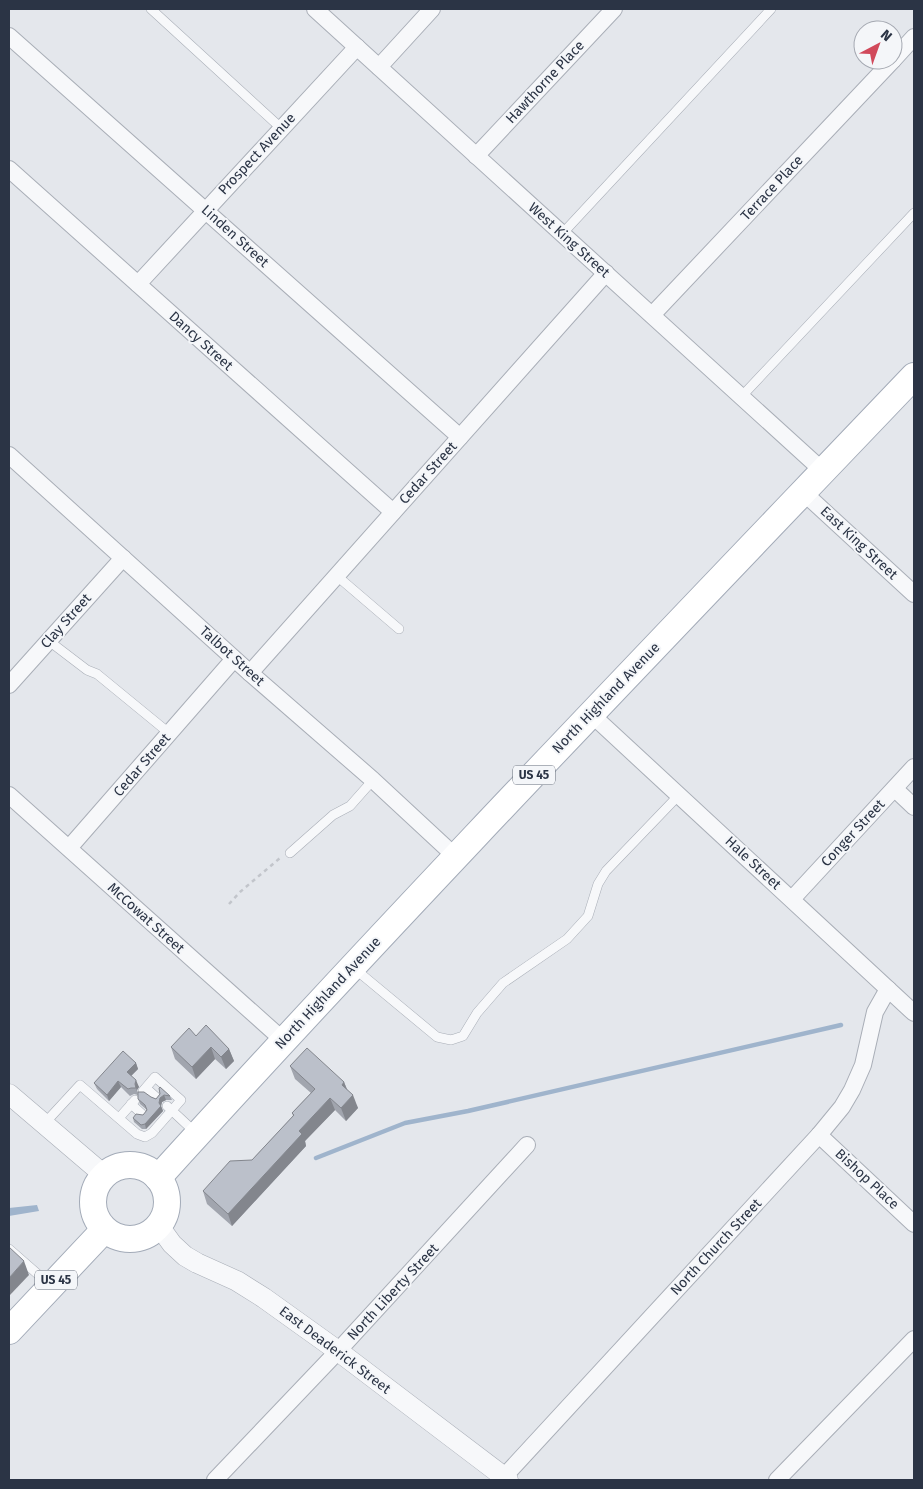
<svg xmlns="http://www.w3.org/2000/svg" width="923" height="1489" font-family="'Fira Sans',sans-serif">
	<rect width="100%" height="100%" fill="#e4e7ec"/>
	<path fill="#9fb4cc" d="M37,1205L39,1211L9,1216V1208Z"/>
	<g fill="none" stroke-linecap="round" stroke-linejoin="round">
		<path stroke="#9fb4cc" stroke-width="4.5" d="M316,1158L405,1123L468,1111L841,1025"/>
		<g stroke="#a9aeb7" stroke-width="10">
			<g id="service">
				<path d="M151,9L281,128"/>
				<path d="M562,234L771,9"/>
				<path d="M742,396L914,213"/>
				<path d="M337,576L399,629"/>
				<path d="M49,641L87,670L97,674L169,733"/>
				<path d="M290,853L333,815L350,806L373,780"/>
				<path d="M355,969L437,1037L451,1040L463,1036L477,1013L503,983L567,939L588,916L598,884L606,871L679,795"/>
				<path d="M146,1088L156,1097"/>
				<path d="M131,1104L142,1114"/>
				<path d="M167,1106L196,1133"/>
				<path d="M119,1118L135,1100"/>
				<path d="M44,1124L80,1085L137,1134L145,1137L152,1133L181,1100L155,1077L143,1091"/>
				<path d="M9,1249L49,1284"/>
			</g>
		</g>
		<g stroke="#a9aeb7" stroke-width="18">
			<g id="minor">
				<path d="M315,9L823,471"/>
				<path d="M9,36L460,437"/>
				<path d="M893,60L914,37"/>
				<path d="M379,67L432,9"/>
				<path d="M476,156L614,9"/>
				<path d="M9,169L393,512"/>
				<path d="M138,284L357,47"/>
				<path d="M652,315L893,60"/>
				<path d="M9,455L250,673L373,780L456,857"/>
				<path d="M803,492L914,594"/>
				<path d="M250,673L606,273"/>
				<path d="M9,685L123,558"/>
				<path d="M591,714L914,1013"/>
				<path d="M895,789L914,807"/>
				<path d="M9,795L283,1040"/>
				<path d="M69,848L234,659"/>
				<path d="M792,899L914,767"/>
				<path d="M819,1135L914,1224"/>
				<path d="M215,1480L338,1351L527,1145"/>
				<path d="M501,1480L819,1135L842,1107L852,1090L863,1065L875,1012L888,989"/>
				<path d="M777,1480L914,1339"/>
			</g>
		</g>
		<g stroke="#a9aeb7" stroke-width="21">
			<g id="tertiary">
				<path d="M9,1094L104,1175"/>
				<path d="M159,1226L172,1244L185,1256L197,1263L237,1281L264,1298L338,1351L508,1480"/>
			</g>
		</g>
		<g stroke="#a3abb8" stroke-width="28">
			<g id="primary">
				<circle cx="130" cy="1202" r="37"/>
				<path d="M158,1178C405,906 660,642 914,376"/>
				<path d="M9,1331L104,1230"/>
			</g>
		</g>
		<path stroke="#c2c5cb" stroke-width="2.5" stroke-dasharray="4 4" stroke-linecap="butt" d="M229,904L240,892L280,858"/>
		<use href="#service" stroke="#f7f8fa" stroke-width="9"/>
		<use href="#minor" stroke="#f7f8fa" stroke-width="16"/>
		<use href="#tertiary" stroke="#f7f8fa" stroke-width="20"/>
		<use href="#primary" stroke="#fff" stroke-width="26"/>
	</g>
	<g fill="#a1a5ae">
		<path d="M196,1036L229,1049L234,1061L226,1069L215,1059L196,1079L175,1059L171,1047Z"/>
		<path d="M136,1063L138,1069L131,1076L139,1087L137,1090L138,1095L134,1094L130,1096L121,1087L109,1101L97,1089L94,1083Z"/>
		<path d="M290,1066L344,1082L347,1089L358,1108L346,1121L335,1110L305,1141L306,1146L232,1226L207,1204L203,1191L252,1160L293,1116L292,1113L311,1093L295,1079Z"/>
		<path d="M160,1094L170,1096L172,1100H166L162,1102L161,1106L163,1111L146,1129H142L134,1122L133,1118L143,1115L147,1110L140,1104L138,1099L151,1097L156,1099Z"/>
	</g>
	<g fill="#83868d">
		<path d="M211,1047L215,1059L196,1079L192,1067Z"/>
		<path d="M229,1049L234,1061L226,1069L221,1057Z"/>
		<path d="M136,1063L138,1069L129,1078L127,1072Z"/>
		<path d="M136,1080L139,1087L137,1090L138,1095L135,1084Z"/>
		<path d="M118,1081L121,1087L109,1101L107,1095Z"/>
		<path d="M344,1082L349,1095L342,1085Z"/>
		<path d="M164,1095L166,1100L162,1102L161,1106L163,1111L146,1129L145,1124L159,1103L160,1098Z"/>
		<path d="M353,1095L358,1108L346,1121L341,1108Z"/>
		<path d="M330,1098L335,1110L305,1141L306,1146L232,1226L228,1214L299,1131Z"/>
		<path d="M24,1261L29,1275L10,1295L9,1293V1278Z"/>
	</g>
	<g fill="#bbc0ca" stroke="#83868d">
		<path d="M206,1025L229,1049L221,1057L211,1047L192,1067L171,1047L189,1028L196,1036Z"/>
		<path d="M307,1048L344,1082L342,1085L353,1095L341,1108L330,1098L299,1131L302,1134L228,1214L203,1191L230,1161L252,1160L294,1115L292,1113L315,1089L290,1066Z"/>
		<path d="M123,1051L136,1063L127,1072L136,1080L135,1084L136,1088H131L128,1089L118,1081L107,1095L94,1083Z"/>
		<path d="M160,1087L170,1096L164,1095L160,1098L159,1103L161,1106L145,1124L141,1125L133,1118L136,1114L143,1115L147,1110L145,1105L138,1099V1092H144L151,1097L156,1099L160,1094L159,1088Z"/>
		<path d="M9,1247L24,1261L9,1278Z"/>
	</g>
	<g text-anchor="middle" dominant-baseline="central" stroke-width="4" stroke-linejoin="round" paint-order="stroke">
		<g fill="#f4f6f9" stroke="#676e7b" stroke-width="1">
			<rect x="513" y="765.5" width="42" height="19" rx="4"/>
			<rect x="35" y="1270.5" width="42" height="19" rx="4"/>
		</g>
		<g font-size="12" font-weight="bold" fill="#2b3445">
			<text x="534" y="775">US 45</text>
			<text x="56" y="1280">US 45</text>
		</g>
		<g font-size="14" fill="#2b3445" stroke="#f4f6f9">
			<text transform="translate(545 82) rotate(-47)">Hawthorne Place</text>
			<text transform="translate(257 154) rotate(-47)">Prospect Avenue</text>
			<text transform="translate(772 188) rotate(-47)">Terrace Place</text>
			<text transform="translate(235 236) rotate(42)">Linden Street</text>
			<text transform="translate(569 240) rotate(42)">West King Street</text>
			<text transform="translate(201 341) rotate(42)">Dancy Street</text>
			<text transform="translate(428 473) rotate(-48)">Cedar Street</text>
			<text transform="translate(859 543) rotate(43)">East King Street</text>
			<text transform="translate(66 621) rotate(-48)">Clay Street</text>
			<text transform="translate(232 656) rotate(42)">Talbot Street</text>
			<text transform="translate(606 698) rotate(-46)">North Highland Avenue</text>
			<text transform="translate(142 765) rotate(-49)">Cedar Street</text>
			<text transform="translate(853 833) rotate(-47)">Conger Street</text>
			<text transform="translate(753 863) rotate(43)">Hale Street</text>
			<text transform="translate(146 918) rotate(42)">McCowat Street</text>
			<text transform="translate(328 993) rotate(-47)">North Highland Avenue</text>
			<text transform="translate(867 1179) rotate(43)">Bishop Place</text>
			<text transform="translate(716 1247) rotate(-47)">North Church Street</text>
			<text transform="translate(393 1292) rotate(-47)">North Liberty Street</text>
			<text transform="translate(335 1350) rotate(37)">East Deaderick Street</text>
		</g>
	</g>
	<rect width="923" height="1489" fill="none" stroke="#2b3445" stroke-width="20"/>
	<g transform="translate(878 45) rotate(41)"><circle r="24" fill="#f4f6f9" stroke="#a4a8b1"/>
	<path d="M0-4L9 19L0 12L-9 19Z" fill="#d1495b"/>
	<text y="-8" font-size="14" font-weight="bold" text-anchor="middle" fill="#2b3445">N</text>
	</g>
</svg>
